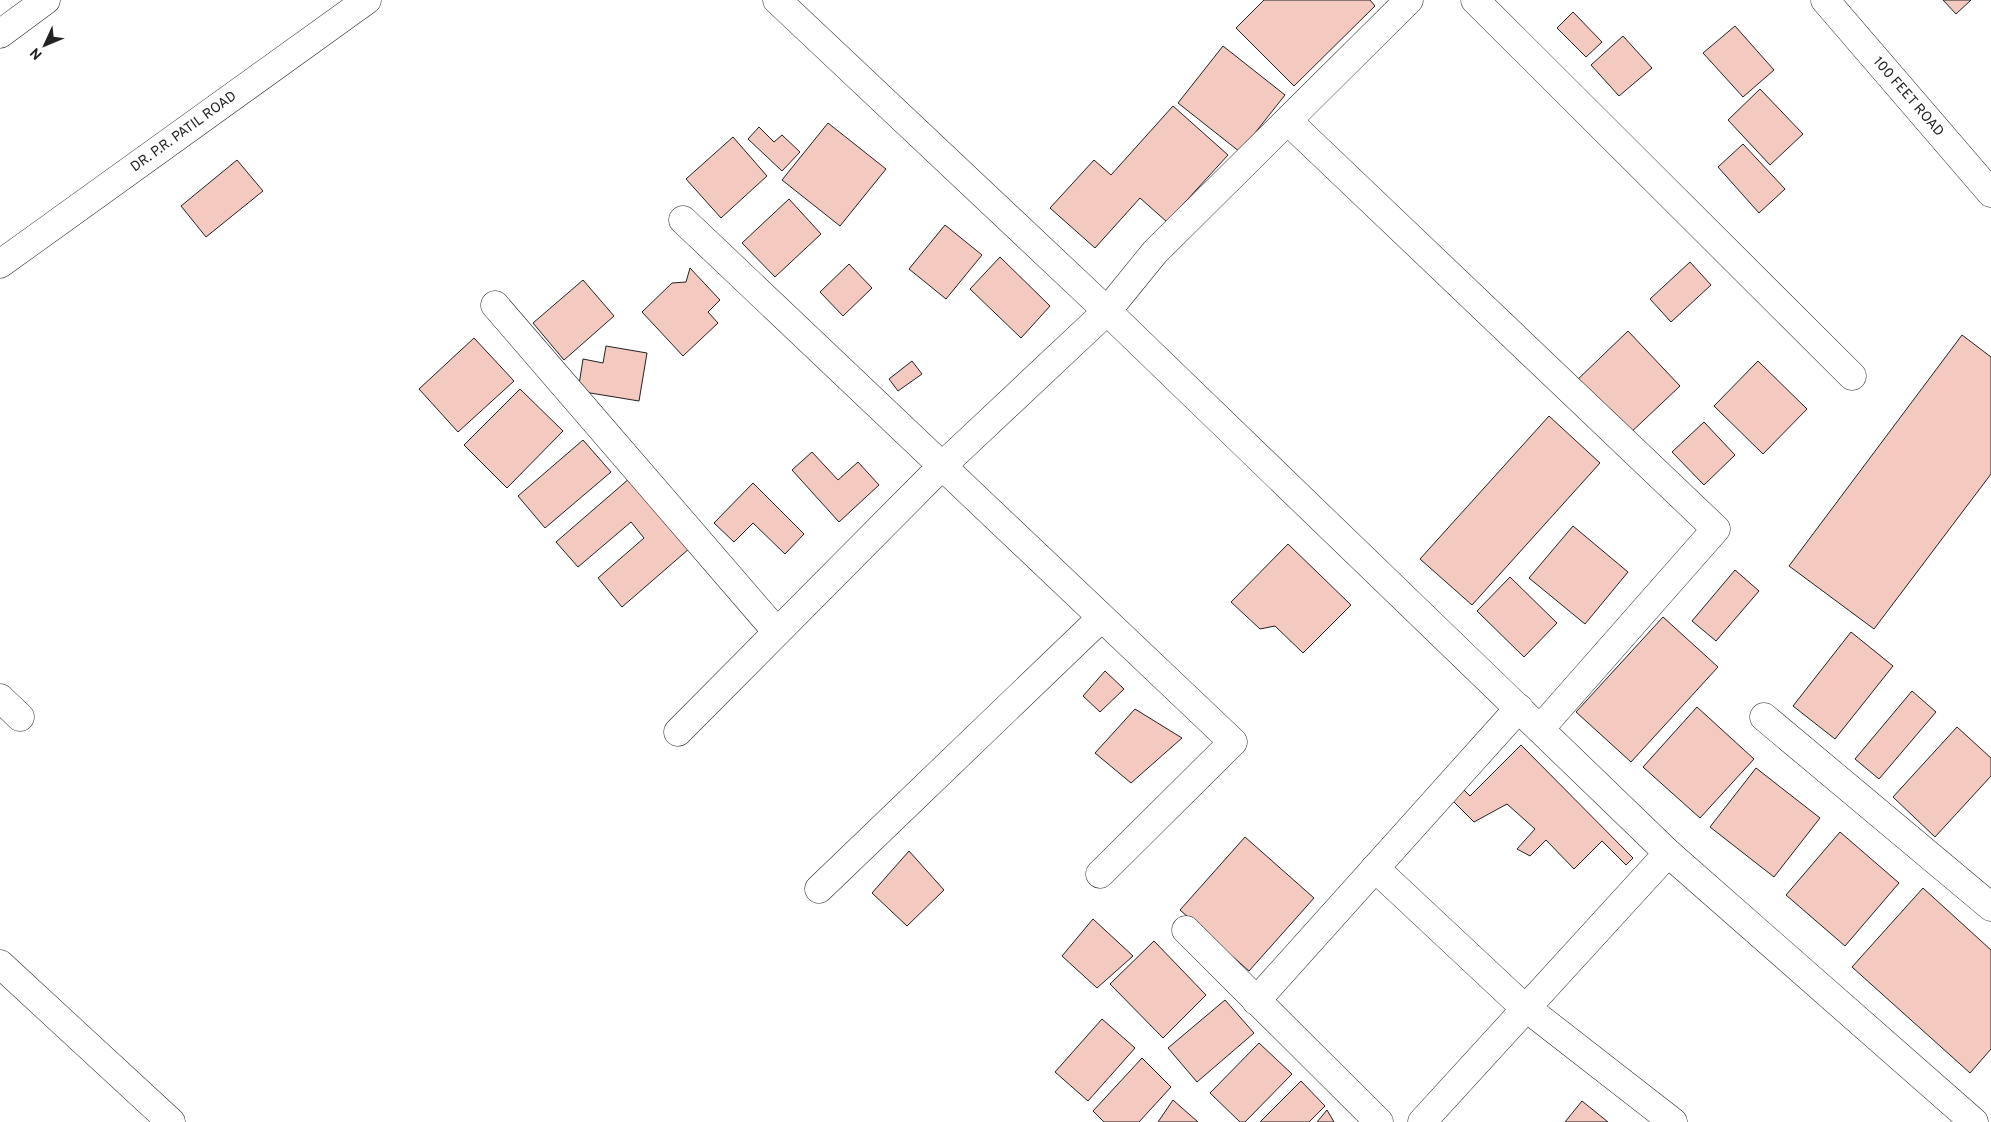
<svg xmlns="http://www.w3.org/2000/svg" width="1991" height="1122" font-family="Overpass,sans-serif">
	<rect width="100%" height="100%" fill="#fff"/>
	<g fill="#f3c9c0" stroke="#222">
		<path d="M1264,0H1370L1375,6L1294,86L1236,28Z"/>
		<path d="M1943,0H1971L1956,14Z"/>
		<path d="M1573,12L1602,42L1586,57L1557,28Z"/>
		<path d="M1735,26L1774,70L1743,97L1703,53Z"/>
		<path d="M1623,36L1652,68L1619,96L1591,65Z"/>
		<path d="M1223,46L1285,95L1240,152L1178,103Z"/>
		<path d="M1760,89L1803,134L1770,165L1728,120Z"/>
		<path d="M1173,106L1228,155L1167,222L1140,198L1095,248L1050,208L1094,160L1111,175Z"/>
		<path d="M828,123L886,169L840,226L782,180Z"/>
		<path d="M759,127L774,142L782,135L800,152L782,171L748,139Z"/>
		<path d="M733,137L767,176L721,218L686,179Z"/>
		<path d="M1743,144L1785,189L1759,213L1718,167Z"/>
		<path d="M237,160L263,191L206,237L181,206Z"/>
		<path d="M789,199L821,234L775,277L742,243Z"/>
		<path d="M945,225L982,255L946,299L909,269Z"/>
		<path d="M1000,257L1050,306L1021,338L970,289Z"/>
		<path d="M1690,262L1711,285L1671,322L1650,299Z"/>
		<path d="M849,264L872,288L843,316L820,292Z"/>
		<path d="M690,268L720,300L708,312L718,323L683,356L642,312L672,283L686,282Z"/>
		<path d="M583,280L614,316L564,360L533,323Z"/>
		<path d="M1628,331L1680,386L1626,437L1574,383Z"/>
		<path d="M1962,335L1991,357V474L1874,629L1789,566Z"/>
		<path d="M474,338L514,381L458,432L419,389Z"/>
		<path d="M606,346L647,353L639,401L578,391L583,359L603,363Z"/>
		<path d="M912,361L922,374L898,391L889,379Z"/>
		<path d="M1758,361L1807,409L1763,454L1714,406Z"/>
		<path d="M520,389L563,431L507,488L464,445Z"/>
		<path d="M1549,416L1600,463L1472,605L1420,559Z"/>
		<path d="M1704,422L1735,455L1704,485L1672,452Z"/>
		<path d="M583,440L611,472L545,528L518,496Z"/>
		<path d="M812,452L838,480L858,462L879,485L839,522L792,470Z"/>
		<path d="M630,478L690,548L622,607L598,578L644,538L631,522L578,567L556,542Z"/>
		<path d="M753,483L804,534L785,554L753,523L734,542L714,523Z"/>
		<path d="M1573,526L1628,572L1585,624L1529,578Z"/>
		<path d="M1288,544L1351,605L1303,653L1275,626L1260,629L1231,602Z"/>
		<path d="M1735,570L1759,591L1716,641L1692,621Z"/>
		<path d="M1510,577L1557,623L1524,657L1477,611Z"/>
		<path d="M1663,617L1718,667L1631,762L1576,712Z"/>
		<path d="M1851,632L1893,666L1835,739L1793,706Z"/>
		<path d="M1105,671L1124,689L1100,712L1083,696Z"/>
		<path d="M1912,691L1936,712L1879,779L1855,759Z"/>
		<path d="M1697,707L1754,759L1700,818L1643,767Z"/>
		<path d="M1135,709L1182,738L1131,783L1095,753Z"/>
		<path d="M1957,727L1991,758V776L1935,837L1893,797Z"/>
		<path d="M1521,745L1633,858L1626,865L1602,841L1574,869L1546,840L1530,856L1517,849L1535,829L1507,804L1474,822L1452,800L1463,789L1470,796Z"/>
		<path d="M1756,768L1820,818L1774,877L1710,827Z"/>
		<path d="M1840,832L1899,883L1845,946L1786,895Z"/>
		<path d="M1245,837L1314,898L1249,971L1180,910Z"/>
		<path d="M909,851L944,890L907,926L872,893Z"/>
		<path d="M1923,888L1991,950V1049L1970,1073L1852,967Z"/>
		<path d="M1093,919L1133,956L1097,988L1062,956Z"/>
		<path d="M1154,941L1206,995L1163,1038L1110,984Z"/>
		<path d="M1225,1000L1254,1033L1197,1082L1168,1048Z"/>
		<path d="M1102,1019L1135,1048L1088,1101L1055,1072Z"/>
		<path d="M1259,1043L1292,1074L1245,1122H1240L1210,1093Z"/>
		<path d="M1142,1058L1171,1087L1139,1122H1104L1093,1111Z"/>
		<path d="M1301,1081L1325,1106L1309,1122H1260Z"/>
		<path d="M1173,1100L1198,1122H1158Z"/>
		<path d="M1582,1101L1608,1122H1565Z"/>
		<path d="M1327,1110L1334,1122H1317Z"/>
	</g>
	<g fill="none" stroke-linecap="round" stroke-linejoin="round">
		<g stroke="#222" stroke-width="29">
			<g id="street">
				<path d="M1475,0L1852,376"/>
				<path d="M0,34L46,0"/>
				<path d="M1288,121L1716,529L1540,729"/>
				<path d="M683,220L1233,742L1100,874"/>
				<path d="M495,305L777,632"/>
				<path d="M0,698L20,717"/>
				<path d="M1764,717L1991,907"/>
				<path d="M678,732L941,467L1107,311L1155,252L1409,0"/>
				<path d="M1375,868L1515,999L1673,1122"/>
				<path d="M819,889L1101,618"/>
				<path d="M1186,930L1379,1122"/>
				<path d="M0,964L171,1122"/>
				<path d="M1256,1001L1519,708"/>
				<path d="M1422,1122L1668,853"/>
			</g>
		</g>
		<g stroke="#222" stroke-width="29">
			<g id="secondary">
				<path d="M777,0L1107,311L1668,853L1974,1122"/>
				<path d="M1825,0L1991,193"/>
				<path d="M0,264L367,0"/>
			</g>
		</g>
		<use href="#street" stroke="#fff" stroke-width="28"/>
		<use href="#secondary" stroke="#fff" stroke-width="28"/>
	</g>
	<g text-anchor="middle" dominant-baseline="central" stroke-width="4" stroke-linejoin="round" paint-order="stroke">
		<g font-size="14" fill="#222" stroke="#fff">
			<text transform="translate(1908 97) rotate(49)">100 FEET ROAD</text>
			<text transform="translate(184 132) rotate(-36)">DR. P.R. PATIL ROAD</text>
		</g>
	</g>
	<g transform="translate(45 45) rotate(226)" stroke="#ffffff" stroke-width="4" paint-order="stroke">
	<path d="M0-4L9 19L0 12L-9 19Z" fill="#222222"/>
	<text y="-8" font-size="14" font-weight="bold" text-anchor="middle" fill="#222222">N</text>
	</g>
</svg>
